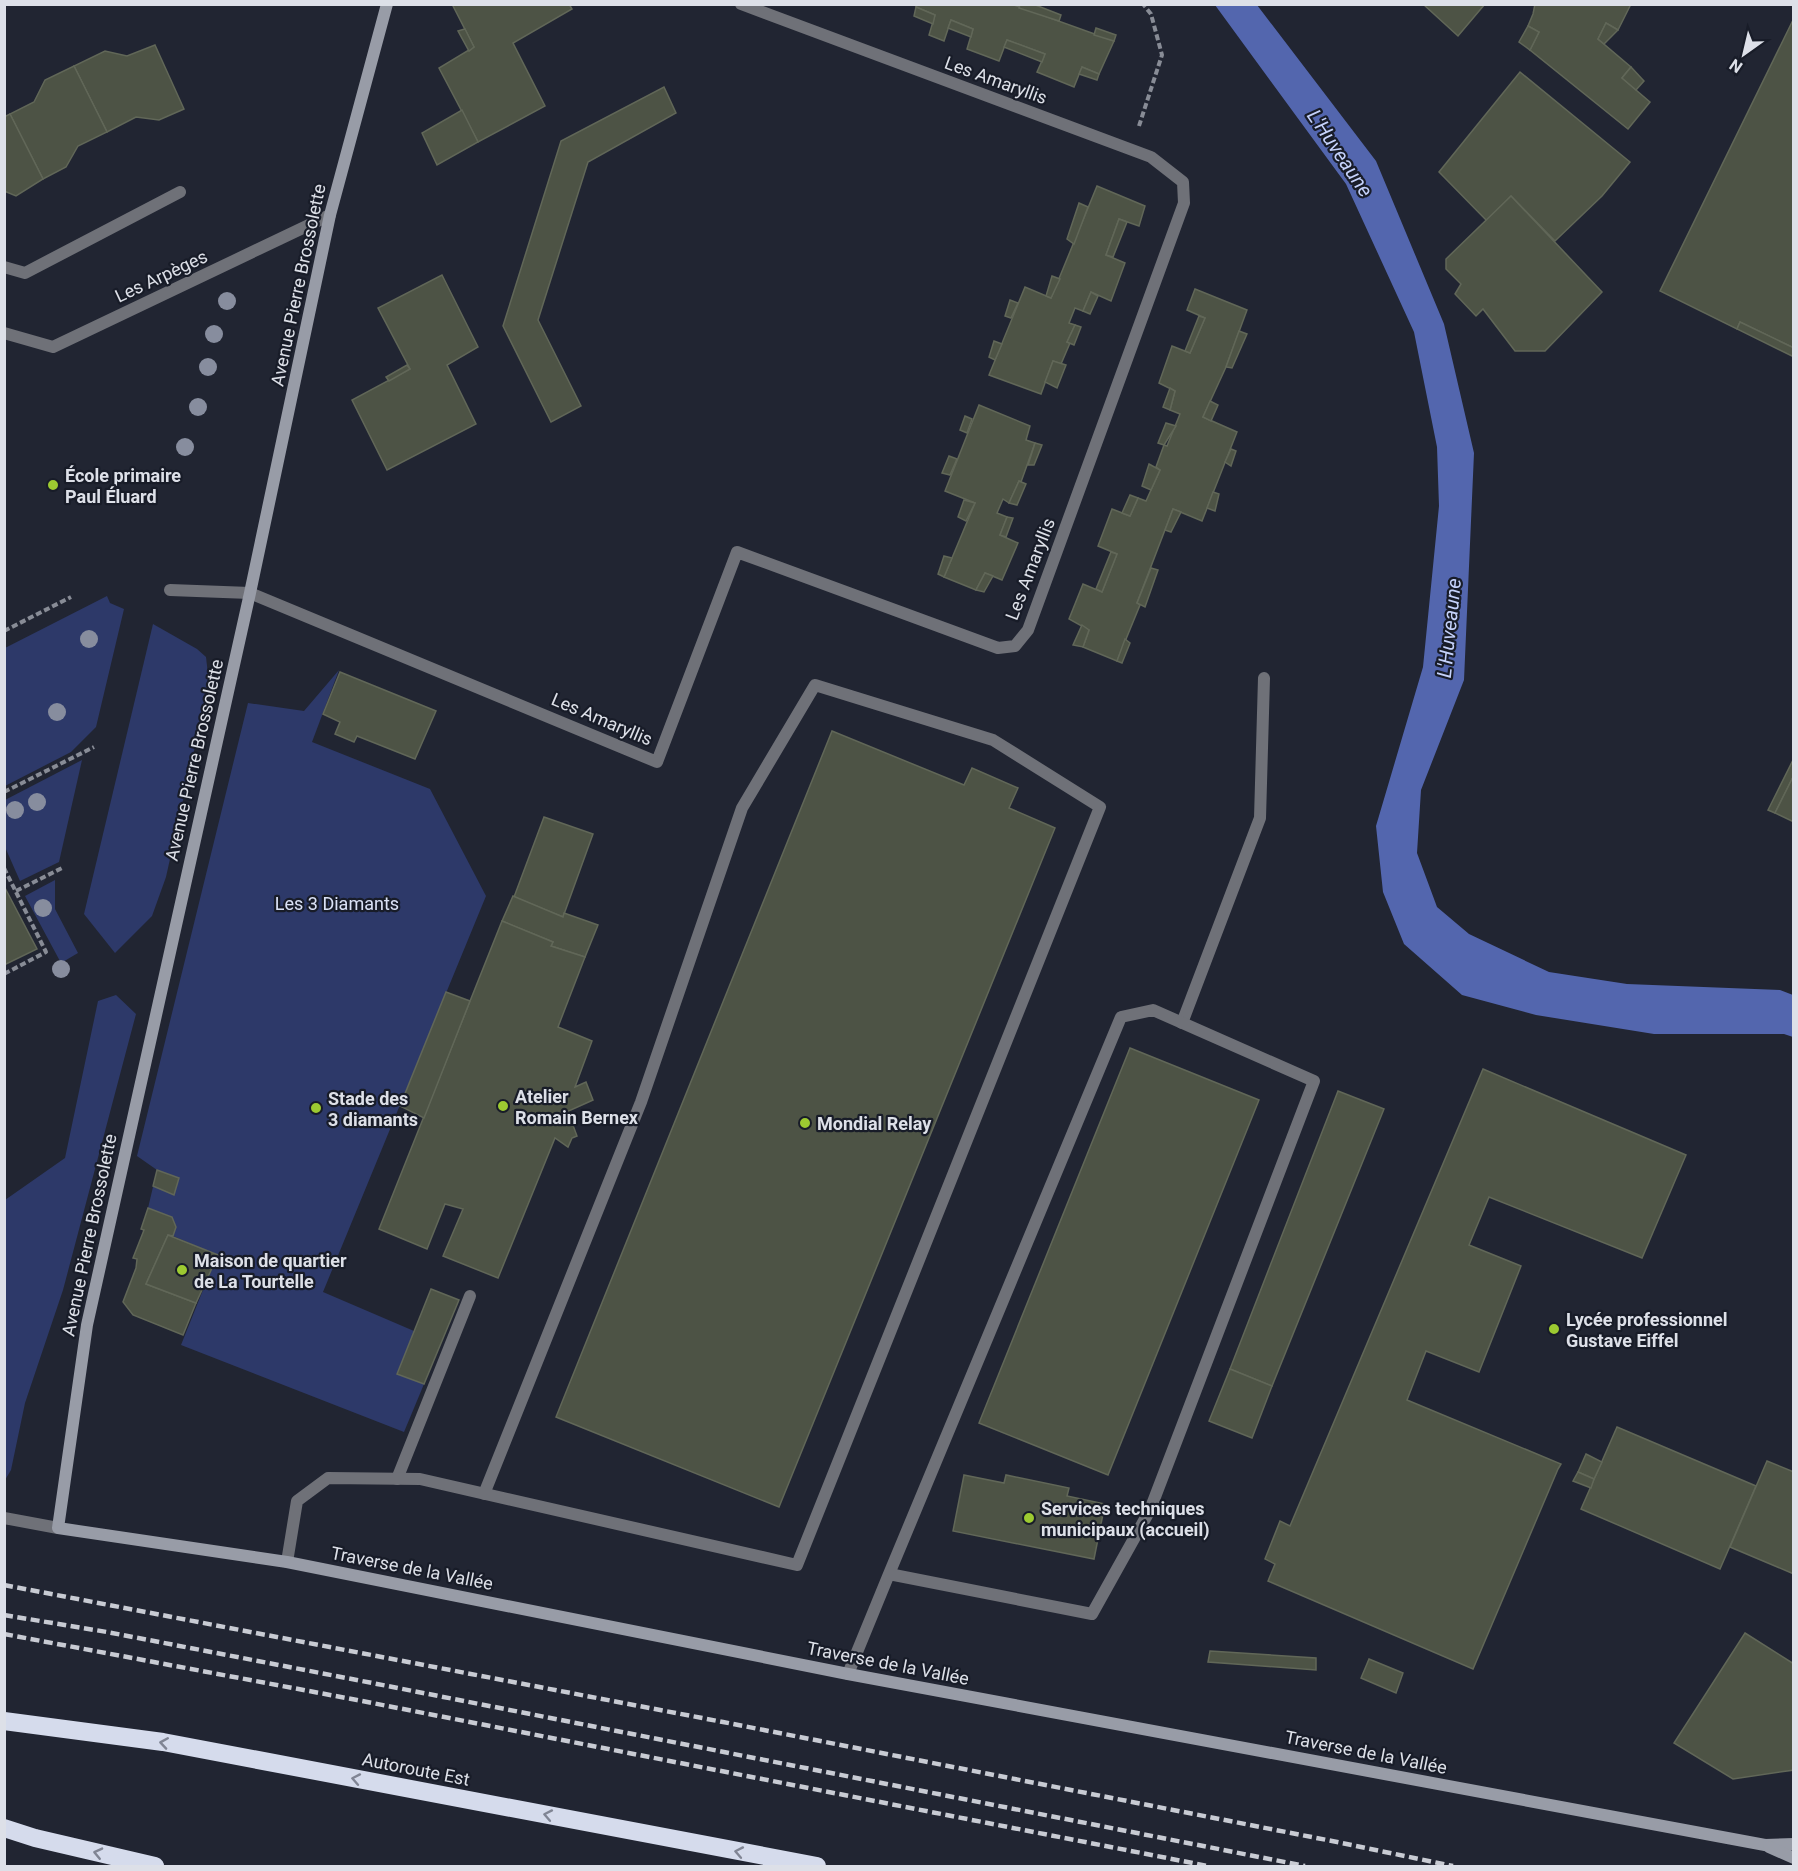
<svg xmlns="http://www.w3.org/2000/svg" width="1798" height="1871" font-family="Roboto,sans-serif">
	<rect width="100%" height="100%" fill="#212532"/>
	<g fill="#2d3969">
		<path d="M107,596L110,603L124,609L96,727L71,752L5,786V648Z"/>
		<path d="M153,624L197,649L206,657L209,683L166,877L152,916L115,953L84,914Z"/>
		<path d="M339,670L312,742L430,789L486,896L323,1292L414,1331L398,1374L424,1384L404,1432L181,1345L217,1255L173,1236L176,1227L172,1217L148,1208L157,1170L137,1156L248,703L304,711Z"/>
		<path d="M82,760L59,862L20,881L5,847V800Z"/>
		<path d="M55,880V909L78,953L61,963L25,896Z"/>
		<path d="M116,995L136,1014L63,1290L25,1403L11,1470L5,1480V1200L65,1158L98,1001Z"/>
	</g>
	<path fill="#5366ae" d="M1215,5H1257L1376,161L1444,324L1474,453L1464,680L1421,790L1417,853L1437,907L1469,934L1549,972L1627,984L1780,990L1793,995V1037L1784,1034H1654L1536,1015L1462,995L1404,944L1383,892L1376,826L1423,667L1439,506L1437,447L1414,332L1346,184Z"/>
	<g fill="#4d5345" stroke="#616758" stroke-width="1.5">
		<path d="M452,4H569L572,9L513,43L545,106L478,142L439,68L474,47Z"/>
		<path d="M917,4H1011L1114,41L1099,74L1082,67L1074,87L1037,72L1045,54L1007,40L999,61L967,49L973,29L951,20L944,41L929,35L935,15L916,7Z"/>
		<path d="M1020,4H1033L1061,15L1059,21L1019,8Z"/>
		<path d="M1423,4H1485L1458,36Z"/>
		<path d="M1535,4H1631L1618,30L1606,23L1598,39L1631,67L1622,78L1650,102L1628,129L1530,50L1539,32L1528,26L1533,14Z"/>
		<path d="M916,7L935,15L933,24L914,16Z"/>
		<path d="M1794,18V348L1740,322L1737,329L1660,291Z"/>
		<path d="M951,20L973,29L971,37L948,28Z"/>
		<path d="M1606,23L1618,30L1604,44L1598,39Z"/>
		<path d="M1528,26L1539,32L1530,50L1519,42Z"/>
		<path d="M1096,28L1116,35L1114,41L1094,35Z"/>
		<path d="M465,29L474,47L469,51L458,31Z"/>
		<path d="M1007,40L1045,54L1042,62L1004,47Z"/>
		<path d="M155,45L184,109L159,120L136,117L107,132L74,66L105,51L127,56Z"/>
		<path d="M74,66L107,132L78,146L66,167L43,179L10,114L34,102L45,80Z"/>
		<path d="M1082,67L1099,74L1097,80L1079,74Z"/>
		<path d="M1631,67L1644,81L1636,90L1622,78Z"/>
		<path d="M1520,72L1630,162L1602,196L1555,241L1511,196L1487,221L1439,172Z"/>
		<path d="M664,87L676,113L588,162L538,320L581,406L551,422L503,326L561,141Z"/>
		<path d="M462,110L478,142L437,165L422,133Z"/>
		<path d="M10,114L43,179L16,196L4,191V117Z"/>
		<path d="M1097,186L1145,206L1139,226L1119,219L1106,255L1125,263L1111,301L1091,292L1083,311L1075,308L1069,323L1075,325L1067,342L1070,343L1061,364L1053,361L1041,394L989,375L1025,287L1051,298Z"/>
		<path d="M1511,196L1602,292L1545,351H1515L1483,309L1476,316L1455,294L1461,284L1446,269V259Z"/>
		<path d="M1079,203L1088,207L1074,244L1067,239Z"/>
		<path d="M1119,219L1127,222L1113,257L1106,255Z"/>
		<path d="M442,275L478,347L447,365L476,424L387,470L352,400L410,369L378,308Z"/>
		<path d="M1052,276L1060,279L1051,298L1046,296Z"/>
		<path d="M1195,289L1247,310L1226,367L1203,417L1237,432L1202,521L1173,509L1137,603L1140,605L1117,661L1083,647L1089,630L1069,619L1083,584L1102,592L1117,554L1098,546L1112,509L1130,516L1138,498L1146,501L1160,470L1156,467L1164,445L1167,446L1180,414L1170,410L1175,391L1159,383L1172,346L1190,353L1205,318L1187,310Z"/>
		<path d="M1091,292L1098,296L1090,314L1083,311Z"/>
		<path d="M1010,300L1018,303L1011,318L1005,316Z"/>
		<path d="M1199,316L1205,318L1190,353L1185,351Z"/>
		<path d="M1740,322L1794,348V357L1737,329Z"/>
		<path d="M1075,325L1081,327L1074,345L1067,342Z"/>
		<path d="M1239,331L1247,334L1232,368L1226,367Z"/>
		<path d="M994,341L1002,344L995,360L989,357Z"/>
		<path d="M1053,361L1066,365L1057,388L1045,382Z"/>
		<path d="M407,365L410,369L389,381L386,377Z"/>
		<path d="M1170,388L1175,391L1170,410L1163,407Z"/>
		<path d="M1210,401L1218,405L1211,421L1203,417Z"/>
		<path d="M979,405L1030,426L1026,440L1035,443L1021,482L1019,481L1009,503L1003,499L997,513L1007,517L1000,535L1018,543L1002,580L985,573L976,590L944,577L975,503L945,491Z"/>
		<path d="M965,416L972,419L967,433L960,430Z"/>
		<path d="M1166,423L1176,426L1164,445L1158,443Z"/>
		<path d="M1035,443L1042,445L1034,465H1028Z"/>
		<path d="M1231,449L1236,451L1231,466L1225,462Z"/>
		<path d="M949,456L957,459L950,475L942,473Z"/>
		<path d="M1149,464L1160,470L1151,490L1142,486Z"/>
		<path d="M1019,481L1026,484L1017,505L1009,503Z"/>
		<path d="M1213,492L1219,494L1215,511L1207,508Z"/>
		<path d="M1130,495L1138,498L1130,516L1122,513Z"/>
		<path d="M964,500L975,503L966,521L958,517Z"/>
		<path d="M1173,509L1181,512L1171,532L1165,530Z"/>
		<path d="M1007,517L1013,518L1006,537L1000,535Z"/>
		<path d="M1111,552L1117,554L1102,592L1096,589Z"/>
		<path d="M944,556L952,558L944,577L938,574Z"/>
		<path d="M1151,568L1158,570L1145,607L1137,603Z"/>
		<path d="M985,573L993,576L984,592L976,590Z"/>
		<path d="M1082,625L1089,630L1083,647L1073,645Z"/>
		<path d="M1125,639L1130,643L1122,663L1117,661Z"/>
		<path d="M340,672L436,711L415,759L357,736L354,742L335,734L340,722L323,714Z"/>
		<path d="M832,731L964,785L972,768L1018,788L1009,808L1055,828L779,1507L556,1417Z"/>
		<path d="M1794,758V775L1775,813L1768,810Z"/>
		<path d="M1794,775V822L1775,813Z"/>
		<path d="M544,817L593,834L563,917L514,897Z"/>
		<path d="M4,886L37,949L4,965Z"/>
		<path d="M513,896L563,917L564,913L598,925L585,957L551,946L553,942L502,921Z"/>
		<path d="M502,921L553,942L551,946L585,957L558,1027L592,1041L575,1087L586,1082L593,1100L564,1113L560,1123L571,1120L577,1136L572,1138L568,1147L555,1138L498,1278L443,1256L463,1209L445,1204L427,1249L379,1229Z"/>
		<path d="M446,992L470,1001L424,1118L400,1106Z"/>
		<path d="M1130,1048L1259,1100L1108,1475L979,1423Z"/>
		<path d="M1483,1069L1686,1155L1642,1258L1489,1197L1469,1245L1521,1266L1479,1372L1426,1351L1407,1400L1561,1464L1558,1469L1473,1669L1268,1581L1275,1564L1265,1559L1280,1521L1290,1526Z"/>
		<path d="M1338,1091L1384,1109L1272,1386L1230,1369Z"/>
		<path d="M157,1170L179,1178L174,1195L153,1186Z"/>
		<path d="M148,1208L172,1217L176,1227L173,1236L168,1235L146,1284L196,1303L183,1335L133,1315L123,1302L136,1268L137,1259L133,1258L144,1230L141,1229Z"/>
		<path d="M168,1235L218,1255L196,1303L146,1284Z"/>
		<path d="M431,1289L459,1300L424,1384L397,1374Z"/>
		<path d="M1230,1369L1272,1386L1252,1438L1209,1421Z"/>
		<path d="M1617,1427L1756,1486L1720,1569L1581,1509Z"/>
		<path d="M1586,1454L1602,1462L1594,1479L1578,1472Z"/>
		<path d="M1767,1461L1794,1472V1574L1730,1547Z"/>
		<path d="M1578,1472L1594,1479L1591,1488L1573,1481Z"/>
		<path d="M964,1475L1004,1483L1006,1475L1069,1488L1067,1496L1105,1504L1094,1559L953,1531Z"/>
		<path d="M1745,1633L1794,1664V1770L1733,1779L1674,1743Z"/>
		<path d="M1210,1651L1316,1658V1670L1208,1662Z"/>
		<path d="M1369,1659L1403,1673L1396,1693L1361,1678Z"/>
	</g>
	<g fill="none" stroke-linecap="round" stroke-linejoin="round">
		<g stroke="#888c96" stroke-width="4" stroke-dasharray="6 3" stroke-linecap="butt">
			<path d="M1139,126L1162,55L1151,14L1143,4"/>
			<path d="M4,631L71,597"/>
			<path d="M4,792L94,747"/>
			<path d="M4,868L46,952L4,974"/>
			<path d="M16,891L64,867"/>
		</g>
		<g stroke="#6f7178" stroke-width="12">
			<path d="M4,267L25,273L180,192"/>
			<path d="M4,333L53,347L330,215"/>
			<path d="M170,590L250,593"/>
			<path d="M1182,1023L1260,818L1264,678"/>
			<path d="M397,1479L470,1296"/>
			<path d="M287,1562L297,1501L328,1478L420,1479L797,1565L1100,807L993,740L815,685L742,808L641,1102L484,1494"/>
			<path d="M848,1674L889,1574L1092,1614L1150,1510L1314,1081L1153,1010L1121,1017L889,1574"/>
		</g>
		<g stroke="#6f7178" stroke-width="12">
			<path d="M250,593L657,762L737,552L998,648L1015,646L1028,630L1184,203L1183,182L1151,157L741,4"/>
			<path d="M4,1518L58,1528"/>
		</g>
		<g stroke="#989ca7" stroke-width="12">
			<path d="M387,4L330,215L250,593L87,1325L58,1528L287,1562L848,1674L1765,1845L1794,1844"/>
			<path d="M1769,1847L1794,1858"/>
		</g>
		<g stroke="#d5dbec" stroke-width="18">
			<path d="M4,1721L163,1742L817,1866"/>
			<path d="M4,1828L35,1838L155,1866"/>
		</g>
		<g stroke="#c8cbd3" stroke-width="4.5" stroke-dasharray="9 4.5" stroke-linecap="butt">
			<path d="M4,1585L723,1722L1332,1841L1453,1866"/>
			<path d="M4,1615L107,1632L362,1681L1305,1866"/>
			<path d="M4,1634L357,1700L1208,1866"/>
		</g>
	</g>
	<g fill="#878d9e">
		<circle cx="227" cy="301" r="9"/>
		<circle cx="214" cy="334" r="9"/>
		<circle cx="208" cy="367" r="9"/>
		<circle cx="198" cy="407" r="9"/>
		<circle cx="185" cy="447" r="9"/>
		<circle cx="89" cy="639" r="9"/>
		<circle cx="57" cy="712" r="9"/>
		<circle cx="37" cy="802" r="9"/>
		<circle cx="15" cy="810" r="9"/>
		<circle cx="43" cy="908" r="9"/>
		<circle cx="61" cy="969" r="9"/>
	</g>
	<defs><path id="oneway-chevron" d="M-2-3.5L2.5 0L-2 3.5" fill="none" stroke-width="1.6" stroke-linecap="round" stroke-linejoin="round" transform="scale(1.5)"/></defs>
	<g stroke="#808594">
		<use href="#oneway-chevron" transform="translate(164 1743) rotate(-171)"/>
		<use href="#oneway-chevron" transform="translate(356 1779) rotate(-169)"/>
		<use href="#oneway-chevron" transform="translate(548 1815) rotate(-169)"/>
		<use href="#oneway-chevron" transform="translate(739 1852) rotate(-169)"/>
		<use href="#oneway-chevron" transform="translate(98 1853) rotate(-167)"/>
	</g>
	<g fill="#9dca31" stroke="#181c28" stroke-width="2">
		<circle cx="53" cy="485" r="6"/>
		<circle cx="503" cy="1106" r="6"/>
		<circle cx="316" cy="1108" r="6"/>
		<circle cx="805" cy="1123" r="6"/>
		<circle cx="182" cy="1270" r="6"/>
		<circle cx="1554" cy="1329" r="6"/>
		<circle cx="1029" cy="1518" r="6"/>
	</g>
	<g text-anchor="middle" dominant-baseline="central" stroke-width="4.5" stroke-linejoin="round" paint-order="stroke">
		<g font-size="18" fill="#dde0e8" stroke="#181c28">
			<text transform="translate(996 80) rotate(20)">Les Amaryllis</text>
			<text transform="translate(161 276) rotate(-25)">Les Arpèges</text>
			<text transform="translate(298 285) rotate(-78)">Avenue Pierre Brossolette</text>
			<text transform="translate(1030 569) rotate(-69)">Les Amaryllis</text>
			<text transform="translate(602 719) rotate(23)">Les Amaryllis</text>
			<text transform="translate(194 760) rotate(-77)">Avenue Pierre Brossolette</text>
			<text transform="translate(89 1235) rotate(-78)">Avenue Pierre Brossolette</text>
			<text transform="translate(412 1568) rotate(11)">Traverse de la Vallée</text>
			<text transform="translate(888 1663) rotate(11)">Traverse de la Vallée</text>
			<text transform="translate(1366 1752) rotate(11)">Traverse de la Vallée</text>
			<text transform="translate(416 1769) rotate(11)">Autoroute Est</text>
		</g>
		<g font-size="18" font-weight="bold" fill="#dde0e8" stroke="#181c28" text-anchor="start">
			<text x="65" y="475">École primaire<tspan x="65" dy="21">Paul Éluard</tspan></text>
			<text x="515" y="1096">Atelier<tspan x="515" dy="21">Romain Bernex</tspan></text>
			<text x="328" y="1098">Stade des<tspan x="328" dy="21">3 diamants</tspan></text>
			<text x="817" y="1123">Mondial Relay</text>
			<text x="194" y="1260">Maison de quartier<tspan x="194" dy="21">de La Tourtelle</tspan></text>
			<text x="1566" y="1319">Lycée professionnel<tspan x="1566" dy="21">Gustave Eiffel</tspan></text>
			<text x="1041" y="1508">Services techniques<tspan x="1041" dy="21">municipaux (accueil)</tspan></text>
		</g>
		<g font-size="18" fill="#dbe2f6" stroke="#181c28">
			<text x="337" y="903">Les 3 Diamants</text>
		</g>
		<g font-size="20" font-style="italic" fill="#c5d2fb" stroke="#181c28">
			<text transform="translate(1340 153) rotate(56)">L'Huveaune</text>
			<text transform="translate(1449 628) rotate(-84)">L'Huveaune</text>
		</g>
	</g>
	<rect width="1798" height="1871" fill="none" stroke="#dde0e8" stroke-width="12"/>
	<g transform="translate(1744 54) rotate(214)" stroke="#181c28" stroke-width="4.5" paint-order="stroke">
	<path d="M0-4.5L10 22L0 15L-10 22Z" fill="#dde0e8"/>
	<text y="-9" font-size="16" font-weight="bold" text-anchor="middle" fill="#dde0e8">N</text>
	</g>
</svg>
